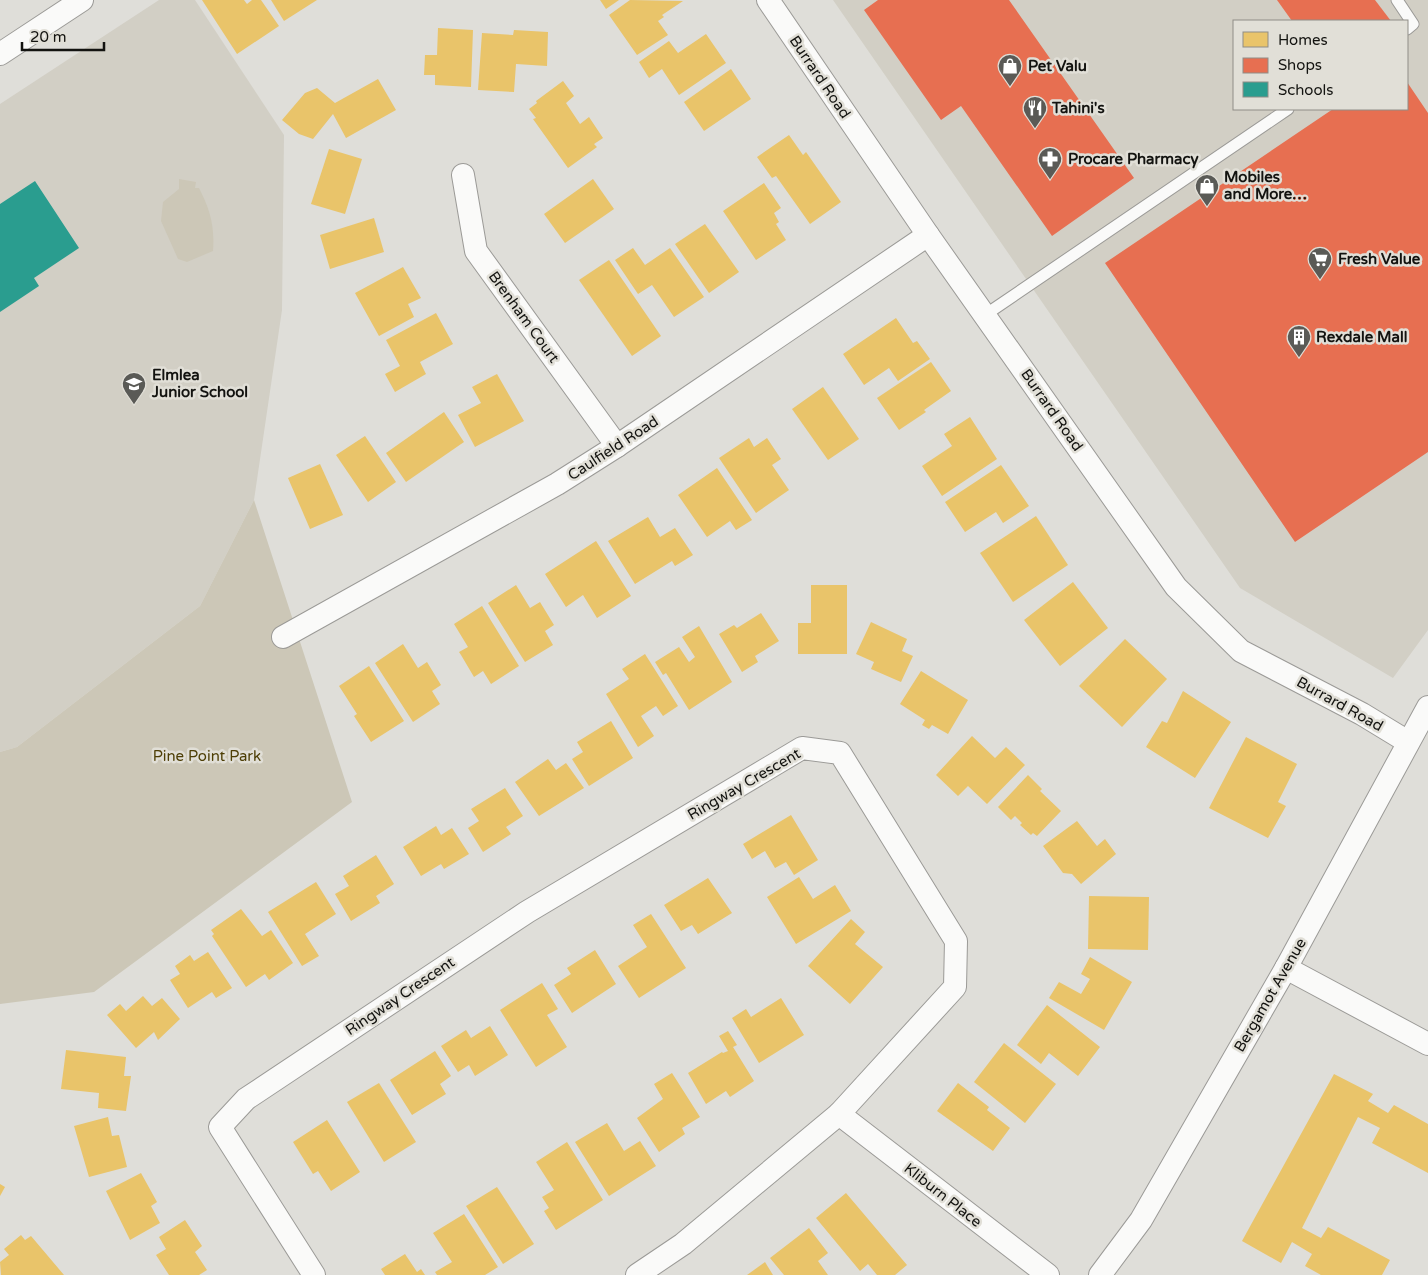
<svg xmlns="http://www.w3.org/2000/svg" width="1428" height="1275" font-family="'Varela Round',sans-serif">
	<rect width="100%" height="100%" fill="#dfded9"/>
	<g fill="#d2cfc5" fill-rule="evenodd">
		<path d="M159,0H195L284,135L282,310L254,500L200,606L17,747L0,752V104Z"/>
		<path d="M833,0H1428V630L1393,678L1240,588ZM1234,21H1407V109H1234Z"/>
	</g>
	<g fill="#ccc7b7">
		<path d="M179,179L196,182L195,188H199C210,209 215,227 213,251L187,262L178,259L161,221L163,202L179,189Z"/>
		<path d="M254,500L352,802L94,992L0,1004V752L17,747L200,606Z"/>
	</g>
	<g fill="#e9c46a">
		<path d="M202,0H244L247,4L252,0H261L279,26L237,54Z"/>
		<path d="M271,0H317L284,21Z"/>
		<path d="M600,0H619L606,9Z"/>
		<path d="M630,0L683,1L662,15L664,17L658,21L668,35L637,55L609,15Z"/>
		<path d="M438,28L473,30L471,87L435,85V75H424L425,55H437Z"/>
		<path d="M514,30L548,32L547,66L516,64L514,92L478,90L482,33L513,35Z"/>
		<path d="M706,34L726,63L679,95L662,69L649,78L639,62L669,41L678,53Z"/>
		<path d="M731,69L751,99L704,131L684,102Z"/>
		<path d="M378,79L396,110L346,138L333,114L313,139L299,134L282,120L305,93L317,88L335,103Z"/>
		<path d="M563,81L574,96L566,103L580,124L589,117L603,138L594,144L597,147L568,168L533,119L536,118L529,109L537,103L536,101Z"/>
		<path d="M789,135L803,155L806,152L841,202L810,224L776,176L772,178L757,157Z"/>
		<path d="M329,149L362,159L345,214L311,204Z"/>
		<path d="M593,179L614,209L565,243L544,214Z"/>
		<path d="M764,183L781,208L774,213L779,222L776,224L786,240L756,260L723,211Z"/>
		<path d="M374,218L384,252L330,269L320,235Z"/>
		<path d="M705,224L739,272L709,293L675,244Z"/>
		<path d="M633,248L645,265L670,248L704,297L674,317L652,285L638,294L615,260Z"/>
		<path d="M609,260L661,336L632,356L579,280Z"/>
		<path d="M403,267L421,298L408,304L414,317L379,336L355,293Z"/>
		<path d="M436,313L453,344L420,362L426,374L395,392L385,374L400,366L386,340Z"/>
		<path d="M896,318L913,343L917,341L930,359L898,381L889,368L864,385L843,354Z"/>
		<path d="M931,362L951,391L924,410L926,412L899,430L877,398Z"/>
		<path d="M497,374L524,421L475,447L458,415L481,403L472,387Z"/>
		<path d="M823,387L859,439L828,460L792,409Z"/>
		<path d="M444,412L464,442L406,482L386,453Z"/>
		<path d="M970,417L997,459L942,496L922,466L952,446L944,434Z"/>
		<path d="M365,436L396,482L368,502L336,455Z"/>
		<path d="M749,438L754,447L767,438L781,459L772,465L789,490L756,513L719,458Z"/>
		<path d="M320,464L343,515L310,529L288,478Z"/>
		<path d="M1001,465L1029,506L1003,523L996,512L965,532L945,502Z"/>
		<path d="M717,468L752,520L736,530L730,521L707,537L678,495Z"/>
		<path d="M1036,516L1068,565L1013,602L980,553Z"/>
		<path d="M648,517L660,537L675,528L693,555L675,566L672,561L635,584L608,541Z"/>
		<path d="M596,541L631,596L597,618L583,595L566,607L545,574Z"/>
		<path d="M1073,582L1108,628L1060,666L1024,620Z"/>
		<path d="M516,585L530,608L540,602L554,625L545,631L553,645L525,662L488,603Z"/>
		<path d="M811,585H847V654H798V623H811Z"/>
		<path d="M482,606L519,666L491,684L483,671L474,677L461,655L459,652L468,647L454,624Z"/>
		<path d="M761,613L779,641L755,656L758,662L742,672L719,634L734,625L737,628Z"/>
		<path d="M871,622L907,639L902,651L913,656L901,682L871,669L874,662L856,654Z"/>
		<path d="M699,626L732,682L689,710L666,673L663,675L655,662L679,647L689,662L695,657L682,637Z"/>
		<path d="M1125,639L1167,679L1122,727L1079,686Z"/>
		<path d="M403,644L418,668L427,662L441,685L432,691L440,704L413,722L375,663Z"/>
		<path d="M645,654L678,706L663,716L656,706L641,716L654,736L638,747L606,694L629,679L622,669Z"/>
		<path d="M369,666L404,721L371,742L354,716L357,714L339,686Z"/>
		<path d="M921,671L968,700L948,734L932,725L929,729L922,725L925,720L900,704Z"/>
		<path d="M1183,691L1231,722L1195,778L1146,747L1162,721L1167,723Z"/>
		<path d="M611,721L633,758L589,786L572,759L583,752L577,742Z"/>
		<path d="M972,736L995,758L1006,747L1025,765L987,804L968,786L958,796L936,775Z"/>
		<path d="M1246,737L1297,764L1278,802L1286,806L1268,838L1209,808Z"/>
		<path d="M548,759L556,770L566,763L584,788L539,816L515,782Z"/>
		<path d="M1028,775L1042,789L1040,791L1061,811L1037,836L1033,833L1031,835L1020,825L1022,823L1015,816L1011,820L998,807Z"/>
		<path d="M505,788L523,816L506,827L511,834L483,852L468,828L479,821L471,809Z"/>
		<path d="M791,815L818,860L794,875L786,862L775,868L765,851L752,859L743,844Z"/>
		<path d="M1077,821L1097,846L1105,839L1116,854L1081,884L1072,874L1063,873L1043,846Z"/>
		<path d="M436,826L441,835L452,828L469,854L444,869L441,864L421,876L403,847Z"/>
		<path d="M376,855L394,884L376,896L380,903L351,921L335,894L349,886L343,876Z"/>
		<path d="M799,877L813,899L835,885L851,911L796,944L767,897Z"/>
		<path d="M708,878L732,913L698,934L692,925L681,931L664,905Z"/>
		<path d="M316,882L336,914L305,934L319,956L302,966L268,912Z"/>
		<path d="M1089,896L1149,897L1148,950L1088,949Z"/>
		<path d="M241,909L262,936L271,930L293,963L269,980L265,974L246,987L212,936L214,934L211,930Z"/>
		<path d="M651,914L686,968L639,998L618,966L647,947L633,925Z"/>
		<path d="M851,919L865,932L855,944L883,967L850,1004L808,966Z"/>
		<path d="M595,950L616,984L572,1013L554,985L571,974L567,968Z"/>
		<path d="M208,952L232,988L216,998L212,992L188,1008L170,980L180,974L175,966L190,955L194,961Z"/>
		<path d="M1090,957L1132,982L1104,1030L1049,998L1059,982L1081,994L1090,979L1081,974Z"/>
		<path d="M542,983L558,1009L547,1015L567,1047L536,1067L500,1010Z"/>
		<path d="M143,996L152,1006L162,998L180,1019L158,1040L154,1032L136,1048L107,1015L120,1004L126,1011Z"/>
		<path d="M781,998L804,1035L759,1063L732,1018L746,1009L751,1017Z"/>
		<path d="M1047,1005L1100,1047L1078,1076L1049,1053L1041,1064L1017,1045Z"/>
		<path d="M490,1026L508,1055L475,1076L469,1065L458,1072L441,1046L466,1030L471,1038Z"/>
		<path d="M728,1031L737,1045L733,1047L754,1081L730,1097L726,1091L706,1104L688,1073L722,1052L723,1053L728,1051L719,1036Z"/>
		<path d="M1004,1043L1056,1084L1025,1123L974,1082Z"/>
		<path d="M66,1050L126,1057L124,1076H131L126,1111L98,1108L99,1093L61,1089Z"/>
		<path d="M435,1051L451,1076L440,1084L446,1094L412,1115L390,1080Z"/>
		<path d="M672,1073L700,1117L682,1128L685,1134L659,1152L637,1118L663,1099L654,1084Z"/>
		<path d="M1334,1074L1373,1094L1368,1101L1388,1113L1394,1105L1428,1124V1173L1372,1143L1380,1128L1358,1117L1302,1228L1321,1238L1328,1227L1390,1260L1382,1275H1321L1305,1266L1312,1254L1292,1242L1281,1263L1242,1241Z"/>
		<path d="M379,1083L416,1142L384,1162L347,1102Z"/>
		<path d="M958,1083L989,1107L987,1110L1010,1128L993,1151L937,1111Z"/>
		<path d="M108,1117L112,1136L119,1135L127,1167L89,1177L74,1126Z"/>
		<path d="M327,1120L360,1172L331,1191L318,1171L313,1174L293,1142Z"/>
		<path d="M607,1123L624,1151L640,1141L656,1166L609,1196L575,1142Z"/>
		<path d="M567,1142L603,1200L556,1230L544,1211L549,1208L542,1197L554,1190L536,1162Z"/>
		<path d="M141,1173L157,1202L151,1206L160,1223L130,1240L106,1191Z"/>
		<path d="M0,1184L5,1187L0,1196Z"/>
		<path d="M497,1187L534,1244L503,1264L466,1206Z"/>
		<path d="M846,1193L907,1265L895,1275H877L868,1264L860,1271L816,1218Z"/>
		<path d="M464,1214L498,1267L485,1275H437L435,1272L452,1262L433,1233Z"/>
		<path d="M185,1220L202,1246L195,1252L207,1270L199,1275H169L156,1255L166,1249L159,1237Z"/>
		<path d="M809,1228L828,1253L818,1261L828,1275H784L770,1258Z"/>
		<path d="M21,1235L25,1240L31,1236L64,1275H1L0,1262L9,1255L4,1249Z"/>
		<path d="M405,1254L417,1272L421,1269L425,1275H385L381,1269Z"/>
		<path d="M765,1262L773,1275H747Z"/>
	</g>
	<g fill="#e76f51">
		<path d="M878,0H1009L1134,178L1052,236L961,106L941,120L864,10Z"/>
		<path d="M1277,0H1375L1391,21H1292Z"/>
		<path d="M1407,82L1428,113V452L1295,542L1105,263L1333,109H1407Z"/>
	</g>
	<path fill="#2a9d8f" d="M35,181L79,248L34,278L39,286L0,312V204Z"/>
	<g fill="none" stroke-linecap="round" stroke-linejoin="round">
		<g stroke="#9b9a97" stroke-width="13">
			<g id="service">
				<path d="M1397,0L1413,24L1407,29"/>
				<path d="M985,315L1288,109"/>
			</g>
		</g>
		<g stroke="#9b9a97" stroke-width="24">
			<g id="minor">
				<path d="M768,0L928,235L1176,587L1241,651L1362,714L1408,742"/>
				<path d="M0,54L82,0"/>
				<path d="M463,175L476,251L617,446"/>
				<path d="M283,637L557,484L617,446L928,235"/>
				<path d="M1286,968L1428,1044"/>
				<path d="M839,1114L1048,1275"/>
				<path d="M314,1275L220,1127L246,1099L527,912L802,748L840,753L956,941L955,987L839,1114L683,1244L637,1275"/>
				<path d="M1100,1275L1141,1220L1286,968L1428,707"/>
			</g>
		</g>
		<use href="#service" stroke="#fafaf9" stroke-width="11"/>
		<use href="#minor" stroke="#fafaf9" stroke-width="22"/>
	</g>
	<defs>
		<g id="shop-pin" transform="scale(1.25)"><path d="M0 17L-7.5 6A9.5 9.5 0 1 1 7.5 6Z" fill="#5a5a56" stroke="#e1dfd7"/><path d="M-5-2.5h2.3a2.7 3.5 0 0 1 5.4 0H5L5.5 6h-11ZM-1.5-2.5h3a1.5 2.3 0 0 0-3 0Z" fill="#fff"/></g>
		<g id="restaurant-pin" transform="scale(1.25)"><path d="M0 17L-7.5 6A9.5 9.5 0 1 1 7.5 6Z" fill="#5a5a56" stroke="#e1dfd7"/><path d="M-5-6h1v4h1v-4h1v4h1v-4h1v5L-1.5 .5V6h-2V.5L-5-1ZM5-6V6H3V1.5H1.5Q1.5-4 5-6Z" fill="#fff"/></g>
		<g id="pharmacy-pin" transform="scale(1.25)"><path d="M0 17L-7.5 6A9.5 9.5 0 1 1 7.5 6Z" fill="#5a5a56" stroke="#e1dfd7"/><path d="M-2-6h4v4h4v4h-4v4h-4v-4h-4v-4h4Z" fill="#fff"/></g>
		<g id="supermarket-pin" transform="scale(1.25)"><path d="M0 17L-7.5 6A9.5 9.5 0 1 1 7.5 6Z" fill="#5a5a56" stroke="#e1dfd7"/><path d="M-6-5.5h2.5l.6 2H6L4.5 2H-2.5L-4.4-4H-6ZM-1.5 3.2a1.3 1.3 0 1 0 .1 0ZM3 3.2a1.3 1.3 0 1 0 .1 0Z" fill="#fff"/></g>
		<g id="building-pin" transform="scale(1.25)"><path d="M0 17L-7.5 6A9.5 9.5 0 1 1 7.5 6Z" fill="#5a5a56" stroke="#e1dfd7"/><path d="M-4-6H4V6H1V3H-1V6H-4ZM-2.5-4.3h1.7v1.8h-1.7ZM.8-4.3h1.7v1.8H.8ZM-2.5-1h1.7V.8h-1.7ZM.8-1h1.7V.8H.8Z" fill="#fff"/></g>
		<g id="school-pin" transform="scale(1.25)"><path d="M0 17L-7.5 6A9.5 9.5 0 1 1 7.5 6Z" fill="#5a5a56" stroke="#e1dfd7"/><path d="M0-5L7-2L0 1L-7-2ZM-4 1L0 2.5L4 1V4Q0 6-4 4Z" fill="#fff"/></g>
	</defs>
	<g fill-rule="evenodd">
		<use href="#shop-pin" x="1010" y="66"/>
		<use href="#restaurant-pin" x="1035" y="108"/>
		<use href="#pharmacy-pin" x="1050" y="159"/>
		<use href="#shop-pin" x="1207" y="186"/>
		<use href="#supermarket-pin" x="1320" y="259"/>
		<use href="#building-pin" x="1299" y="337"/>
		<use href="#school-pin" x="134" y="384"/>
	</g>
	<g text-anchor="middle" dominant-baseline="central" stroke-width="5" stroke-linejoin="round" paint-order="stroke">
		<g font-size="15" font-weight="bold" fill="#131310" stroke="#e1dfd7" text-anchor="start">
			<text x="1028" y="66">Pet Valu</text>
			<text x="1052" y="108">Tahini's</text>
			<text x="1068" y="159">Procare Pharmacy</text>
			<text x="1224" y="177">Mobiles<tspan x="1224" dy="17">and More…</tspan></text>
			<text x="1338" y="259">Fresh Value</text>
			<text x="1316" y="337">Rexdale Mall</text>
			<text x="152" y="375">Elmlea<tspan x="152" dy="17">Junior School</tspan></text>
		</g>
		<g font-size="15" fill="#131310" stroke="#e1dfd7">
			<text transform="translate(820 77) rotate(56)">Burrard Road</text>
			<text transform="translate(524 317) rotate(54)">Brenham Court</text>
			<text transform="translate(1052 410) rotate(55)">Burrard Road</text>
			<text transform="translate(613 448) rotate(-33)">Caulfield Road</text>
			<text transform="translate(1340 704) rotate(29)">Burrard Road</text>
			<text transform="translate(744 784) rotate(-30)">Ringway Crescent</text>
			<text transform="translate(1270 995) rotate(-60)">Bergamot Avenue</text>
			<text transform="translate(400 996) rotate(-34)">Ringway Crescent</text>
			<text transform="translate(943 1195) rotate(38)">Kliburn Place</text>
		</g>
		<g font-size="15" fill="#4d3e05" stroke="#e1dfd7">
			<text x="207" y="756">Pine Point Park</text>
		</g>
	</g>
	<rect x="1233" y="20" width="175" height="90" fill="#e1dfd7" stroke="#8f8d87"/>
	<rect x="1243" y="32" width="25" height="15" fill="#e9c46a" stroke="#8f8d87"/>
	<text x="1278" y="45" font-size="15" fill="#131310">Homes</text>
	<rect x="1243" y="58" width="25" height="15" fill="#e76f51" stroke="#8f8d87"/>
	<text x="1278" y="70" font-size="15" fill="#131310">Shops</text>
	<rect x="1243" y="82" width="25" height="15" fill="#2a9d8f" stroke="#8f8d87"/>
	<text x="1278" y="95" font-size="15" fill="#131310">Schools</text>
	<path d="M22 42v8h82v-8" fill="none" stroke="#131310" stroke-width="2.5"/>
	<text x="30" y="42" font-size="15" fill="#131310" stroke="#e1dfd7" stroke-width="4" paint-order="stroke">20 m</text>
</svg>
